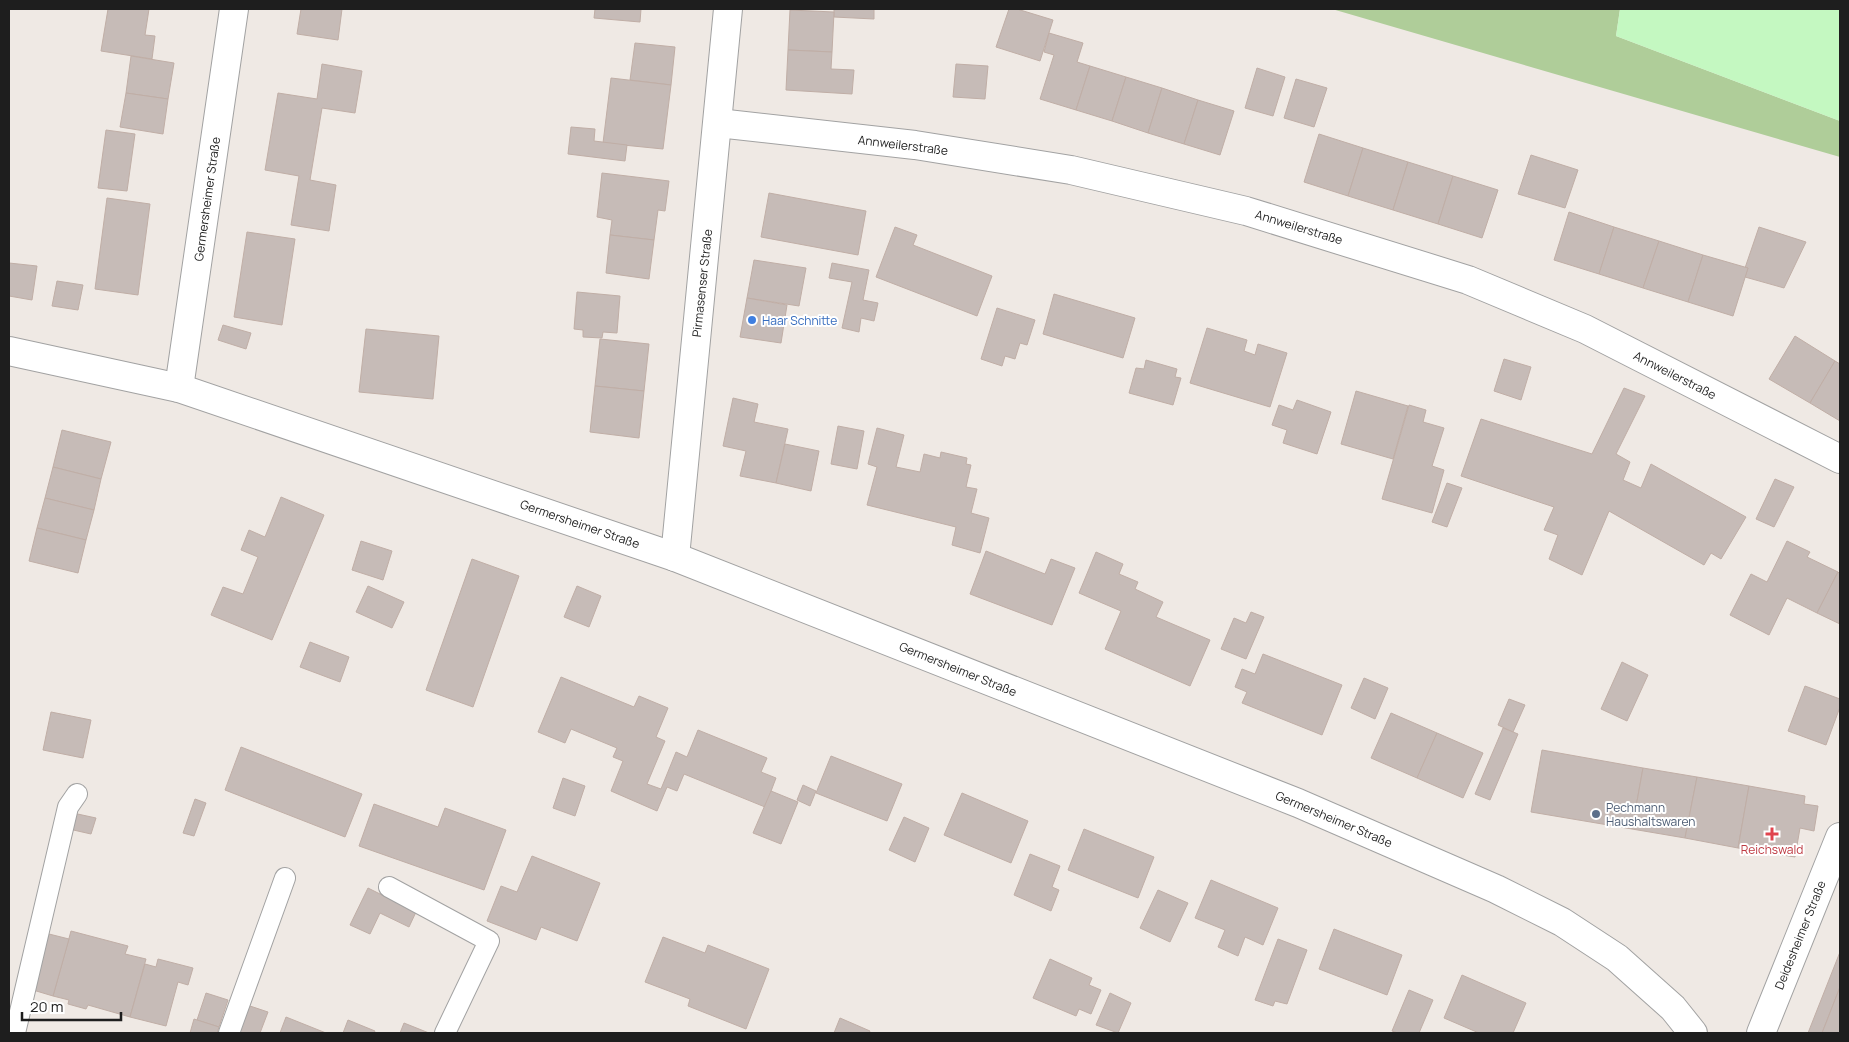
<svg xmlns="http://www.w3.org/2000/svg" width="1849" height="1042" font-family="Manrope,sans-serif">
	<rect width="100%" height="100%" fill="#efe9e4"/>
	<path fill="#afcd99" d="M1332,9H1620L1616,36L1840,121V157Z"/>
	<path fill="#c4f8c1" d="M1620,9H1840V121L1616,36Z"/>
	<g fill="#c6bbb7" stroke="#c0aea6">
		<path d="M108,9H149L145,35L155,36L152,59L101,51Z"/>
		<path d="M301,9H342L338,40L297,34Z"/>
		<path d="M595,9H641L640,22L594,18Z"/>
		<path d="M834,9H874V19L834,17Z"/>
		<path d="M1009,9H1017L1053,20L1040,61L996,47Z"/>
		<path d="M790,10L834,12L832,52L788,50Z"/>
		<path d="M1049,33L1083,43L1077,62L1090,66L1076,110L1040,99L1054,55L1044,52Z"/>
		<path d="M635,43L675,47L671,85L630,80Z"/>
		<path d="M788,50L832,52L831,69L854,70L852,94L786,90Z"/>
		<path d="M131,56L174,63L168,99L126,93Z"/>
		<path d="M322,64L362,71L355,113L322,108L310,180L336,185L329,231L291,225L299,176L265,170L278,93L317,99Z"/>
		<path d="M956,64L988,66L985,99L953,97Z"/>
		<path d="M1090,66L1126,77L1112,121L1076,110Z"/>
		<path d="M1257,68L1285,77L1273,116L1245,108Z"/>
		<path d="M1126,77L1162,88L1148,133L1112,121Z"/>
		<path d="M611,78L671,85L663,149L603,143Z"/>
		<path d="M1296,79L1327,88L1314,127L1284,118Z"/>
		<path d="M1162,88L1198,100L1184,144L1148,133Z"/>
		<path d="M126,93L168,99L163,134L120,127Z"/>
		<path d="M1198,100L1234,111L1220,155L1184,144Z"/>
		<path d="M571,127L595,129L594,141L627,145L625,161L568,154Z"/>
		<path d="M106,130L135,134L127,191L98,188Z"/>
		<path d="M1319,134L1363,148L1348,196L1304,182Z"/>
		<path d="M1363,148L1408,162L1393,210L1348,196Z"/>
		<path d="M1531,155L1578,170L1565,208L1518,194Z"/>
		<path d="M1408,162L1453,176L1438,224L1393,210Z"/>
		<path d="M602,173L669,181L665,211L658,210L654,240L610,235L612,220L597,217Z"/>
		<path d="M1453,176L1498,190L1482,238L1438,224Z"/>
		<path d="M769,193L866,211L858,255L761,237Z"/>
		<path d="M107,198L150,204L138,295L95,289Z"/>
		<path d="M1569,212L1614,227L1599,274L1554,260Z"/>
		<path d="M895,227L917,235L913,245L992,276L977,316L876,277Z"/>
		<path d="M1614,227L1659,241L1643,288L1599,274Z"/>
		<path d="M1759,227L1806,242L1784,288L1745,277L1748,268H1745Z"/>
		<path d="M247,232L295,239L282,325L234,317Z"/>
		<path d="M610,235L654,240L649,279L606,273Z"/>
		<path d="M1659,241L1703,255L1688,302L1643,288Z"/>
		<path d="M1703,255L1748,268L1733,316L1688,302Z"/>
		<path d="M754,260L806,268L799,306L747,298Z"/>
		<path d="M9,263L37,266L32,300L9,296Z"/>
		<path d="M832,263L869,270L863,300L878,303L874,321L861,318L859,332L842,328L852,282L829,278Z"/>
		<path d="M57,281L83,285L78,310L52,306Z"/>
		<path d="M577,292L620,296L617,333L603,332L602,338L583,337V330L574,329Z"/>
		<path d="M1054,294L1135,318L1123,358L1043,334Z"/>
		<path d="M747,298L787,305L781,343L740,337Z"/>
		<path d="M997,308L1035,320L1027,345L1020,343L1015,359L1005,356L1002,366L981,359Z"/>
		<path d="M223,325L251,333L246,349L218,340Z"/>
		<path d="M1207,328L1247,340L1244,351L1255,355L1258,344L1287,353L1270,407L1190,383Z"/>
		<path d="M366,329L439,336L433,399L359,392Z"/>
		<path d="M1795,336L1835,361L1810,403L1769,379Z"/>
		<path d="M600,339L649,344L644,391L595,386Z"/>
		<path d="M1504,359L1531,367L1521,400L1494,391Z"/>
		<path d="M1146,360L1177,369L1175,377L1181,378L1173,405L1129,393L1136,368L1144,369Z"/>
		<path d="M1835,361L1840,364V421L1810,403Z"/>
		<path d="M595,386L644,391L639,438L590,432Z"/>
		<path d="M1624,388L1645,396L1616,454L1630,462L1623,480L1641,488L1651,464L1746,517L1721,559L1711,553L1704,565L1609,511L1582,575L1549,559L1558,535L1544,530L1554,507L1461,476L1481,419L1592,454Z"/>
		<path d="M1356,391L1408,406L1393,459L1341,444Z"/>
		<path d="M733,398L758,404L754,422L788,429L776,483L740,476L746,451L723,446Z"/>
		<path d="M1297,400L1331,412L1317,454L1283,443L1287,430L1272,425L1279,405L1293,410Z"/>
		<path d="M1409,405L1426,410L1423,422L1444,428L1432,466L1444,470L1432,513L1382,499Z"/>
		<path d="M838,426L864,431L857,469L831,464Z"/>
		<path d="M877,428L904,435L896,467L920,472L924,454L940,458L941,452L967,458L966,464L971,465L966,487L977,489L971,513L989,518L980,553L952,545L956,527L867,505L877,467L868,464Z"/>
		<path d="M62,430L111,442L101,479L53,467Z"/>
		<path d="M785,444L819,451L811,491L776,483Z"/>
		<path d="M53,467L101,479L94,510L45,498Z"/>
		<path d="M1775,479L1794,487L1774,527L1756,519Z"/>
		<path d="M1447,483L1462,488L1447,527L1432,522Z"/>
		<path d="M281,497L324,515L272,640L211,615L223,587L243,594L258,557L241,550L249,530L265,537Z"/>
		<path d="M45,498L94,510L86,540L37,528Z"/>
		<path d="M37,528L86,540L78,573L29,561Z"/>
		<path d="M361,541L392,551L383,580L352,570Z"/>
		<path d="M1787,541L1810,552L1807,557L1838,572L1817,613L1787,598L1769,635L1730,615L1751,574L1767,582Z"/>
		<path d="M986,551L1045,574L1051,559L1075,568L1052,625L970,594Z"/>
		<path d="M1096,552L1123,564L1119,574L1138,582L1135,589L1163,602L1156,617L1210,640L1190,686L1105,649L1121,611L1079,593Z"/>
		<path d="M472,559L519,576L473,707L426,690Z"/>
		<path d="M1838,572L1840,574V624L1817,613Z"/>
		<path d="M368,586L404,602L392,628L356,612Z"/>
		<path d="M577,586L601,596L589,627L564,617Z"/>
		<path d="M1251,612L1264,617L1246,659L1221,649L1234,618L1246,623Z"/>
		<path d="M310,642L349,657L340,682L300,667Z"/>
		<path d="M1263,654L1342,685L1322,735L1242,703L1247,692L1235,687L1242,669L1255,674Z"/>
		<path d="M1622,662L1648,675L1627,721L1601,709Z"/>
		<path d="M561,677L634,707L639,696L668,708L656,737L665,741L647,784L661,789L676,752L687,757L698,730L767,758L761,772L776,778L765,807L684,774L677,791L667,787L657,811L611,791L623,761L613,757L617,748L571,729L565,743L538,732Z"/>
		<path d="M1364,678L1388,688L1375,719L1351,708Z"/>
		<path d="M1805,686L1840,699V707L1826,745L1788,731Z"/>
		<path d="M1509,699L1525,705L1513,732L1498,725Z"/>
		<path d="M51,712L91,720L83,758L43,750Z"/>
		<path d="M1391,713L1437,733L1417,778L1371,758Z"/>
		<path d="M1503,728L1518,734L1490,800L1475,794Z"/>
		<path d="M1437,733L1483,753L1463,798L1417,778Z"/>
		<path d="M241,747L362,794L345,837L225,790Z"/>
		<path d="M1542,750L1643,768L1632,829L1531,812Z"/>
		<path d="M831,756L902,784L887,821L816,793Z"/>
		<path d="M1643,768L1697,777L1685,838L1632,829Z"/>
		<path d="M1697,777L1749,786L1738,848L1685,838Z"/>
		<path d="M563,778L585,786L575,816L553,808Z"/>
		<path d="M803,785L816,791L810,806L797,800Z"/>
		<path d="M1749,786L1805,796L1804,804L1818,806L1814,831L1800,828L1795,857L1738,848Z"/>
		<path d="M771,791L798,802L781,844L753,833Z"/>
		<path d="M962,793L1028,821L1011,863L944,835Z"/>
		<path d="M195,799L206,803L194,836L183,833Z"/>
		<path d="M374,804L438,827L445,808L506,830L484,890L359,846Z"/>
		<path d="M73,813L96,818L91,834L69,829Z"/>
		<path d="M904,817L929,828L915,862L889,850Z"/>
		<path d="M1084,829L1154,857L1138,898L1068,870Z"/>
		<path d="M1030,854L1060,866L1052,887L1059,890L1051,911L1014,895Z"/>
		<path d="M532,856L600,883L577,941L541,927L536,940L487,921L501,886L517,892Z"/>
		<path d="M1211,880L1278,908L1263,945L1245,937L1238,956L1218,947L1225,930L1195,918Z"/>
		<path d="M368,888L416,912L409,927L380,913L370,934L350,925Z"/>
		<path d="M1158,890L1188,903L1170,942L1140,928Z"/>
		<path d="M1334,929L1402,955L1387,995L1319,969Z"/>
		<path d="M71,931L128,946L125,954L146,959L130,1017L88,1005L86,1009L68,1004L69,1000L53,996Z"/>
		<path d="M49,934L69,939L53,996L33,990Z"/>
		<path d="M663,937L705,953L708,945L769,969L746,1029L688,1006L690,999L645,982Z"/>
		<path d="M1278,939L1307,950L1287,1004L1275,1001L1273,1006L1255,1000Z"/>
		<path d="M1840,952V987L1822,1033H1808Z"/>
		<path d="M158,959L193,968L188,985L178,982L166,1026L130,1017L145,964L156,967Z"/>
		<path d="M1050,959L1092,978L1089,985L1101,990L1091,1014L1079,1009L1076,1016L1033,998Z"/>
		<path d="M1462,975L1526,1003L1513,1033H1479L1444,1018Z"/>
		<path d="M1840,987V1033H1822L1826,1023Z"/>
		<path d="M1409,990L1433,1000L1419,1033H1398L1392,1031Z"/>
		<path d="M206,993L228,1000L219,1027L197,1020Z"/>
		<path d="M1110,993L1131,1003L1118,1033L1096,1025Z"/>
		<path d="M247,1005L268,1012L260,1033H237Z"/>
		<path d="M286,1017L326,1033H280Z"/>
		<path d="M840,1018L870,1031L869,1033H834Z"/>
		<path d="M194,1019L219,1027L217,1033H190Z"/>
		<path d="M348,1020L375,1031L374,1033H343Z"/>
		<path d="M404,1023L429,1033H400Z"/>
	</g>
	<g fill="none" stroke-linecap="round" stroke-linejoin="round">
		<g stroke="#a2a2a2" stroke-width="22">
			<g id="lane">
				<path d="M389,887L489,941L445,1033"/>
				<path d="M15,1033L68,807L77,794"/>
				<path d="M229,1033L285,878"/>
			</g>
		</g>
		<g stroke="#a2a2a2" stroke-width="30">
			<g id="street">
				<path d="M718,123L915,145L1071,170L1246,211L1468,280L1585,329L1840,459"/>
				<path d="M9,351L179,388L675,557L1298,803L1496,889L1562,922L1617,958L1673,1008L1693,1033"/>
				<path d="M179,388L234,9"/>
				<path d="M675,557L728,9"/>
				<path d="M9,1033H11"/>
				<path d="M1761,1033L1840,837"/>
			</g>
		</g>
		<use href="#lane" stroke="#fff" stroke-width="20"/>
		<use href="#street" stroke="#fff" stroke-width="28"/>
	</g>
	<circle fill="#3f7fe0" stroke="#fff" stroke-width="2" cx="752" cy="320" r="5"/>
	<circle fill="#5c6f8a" stroke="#fff" stroke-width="2" cx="1596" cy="814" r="5"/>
	<path fill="#e0444e" stroke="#fff" stroke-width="2" d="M1769.5 826.5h5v5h5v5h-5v5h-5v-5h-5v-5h5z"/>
	<g text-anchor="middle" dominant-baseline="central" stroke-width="4" stroke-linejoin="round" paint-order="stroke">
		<g font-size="12" fill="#1e1e1e" stroke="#fff">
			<text transform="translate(903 145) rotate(7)">Annweilerstraße</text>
			<text transform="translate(207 199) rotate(-82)">Germersheimer Straße</text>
			<text transform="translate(1299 227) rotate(17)">Annweilerstraße</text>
			<text transform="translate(702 283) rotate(-84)">Pirmasenser Straße</text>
			<text transform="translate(1675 375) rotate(27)">Annweilerstraße</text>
			<text transform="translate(580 524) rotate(19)">Germersheimer Straße</text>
			<text transform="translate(958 669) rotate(22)">Germersheimer Straße</text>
			<text transform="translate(1334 819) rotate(23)">Germersheimer Straße</text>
			<text transform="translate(1800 935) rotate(-68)">Deidesheimer Straße</text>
		</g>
		<g font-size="12" fill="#366cbe" stroke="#fff" text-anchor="start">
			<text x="762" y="320">Haar Schnitte</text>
		</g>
		<g font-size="12" fill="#4e5e75" stroke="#fff" text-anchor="start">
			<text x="1606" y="807">Pechmann<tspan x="1606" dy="14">Haushaltswaren</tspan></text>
		</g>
		<g font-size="12" fill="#be3a42" stroke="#fff">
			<text x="1772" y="849">Reichswald</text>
		</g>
	</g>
	<rect width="1849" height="1042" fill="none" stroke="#1e1e1e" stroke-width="20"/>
	<path d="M22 1012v8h99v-8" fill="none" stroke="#1e1e1e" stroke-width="2.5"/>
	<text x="30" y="1012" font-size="15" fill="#1e1e1e" stroke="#ffffff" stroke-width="4" paint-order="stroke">20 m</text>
</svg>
